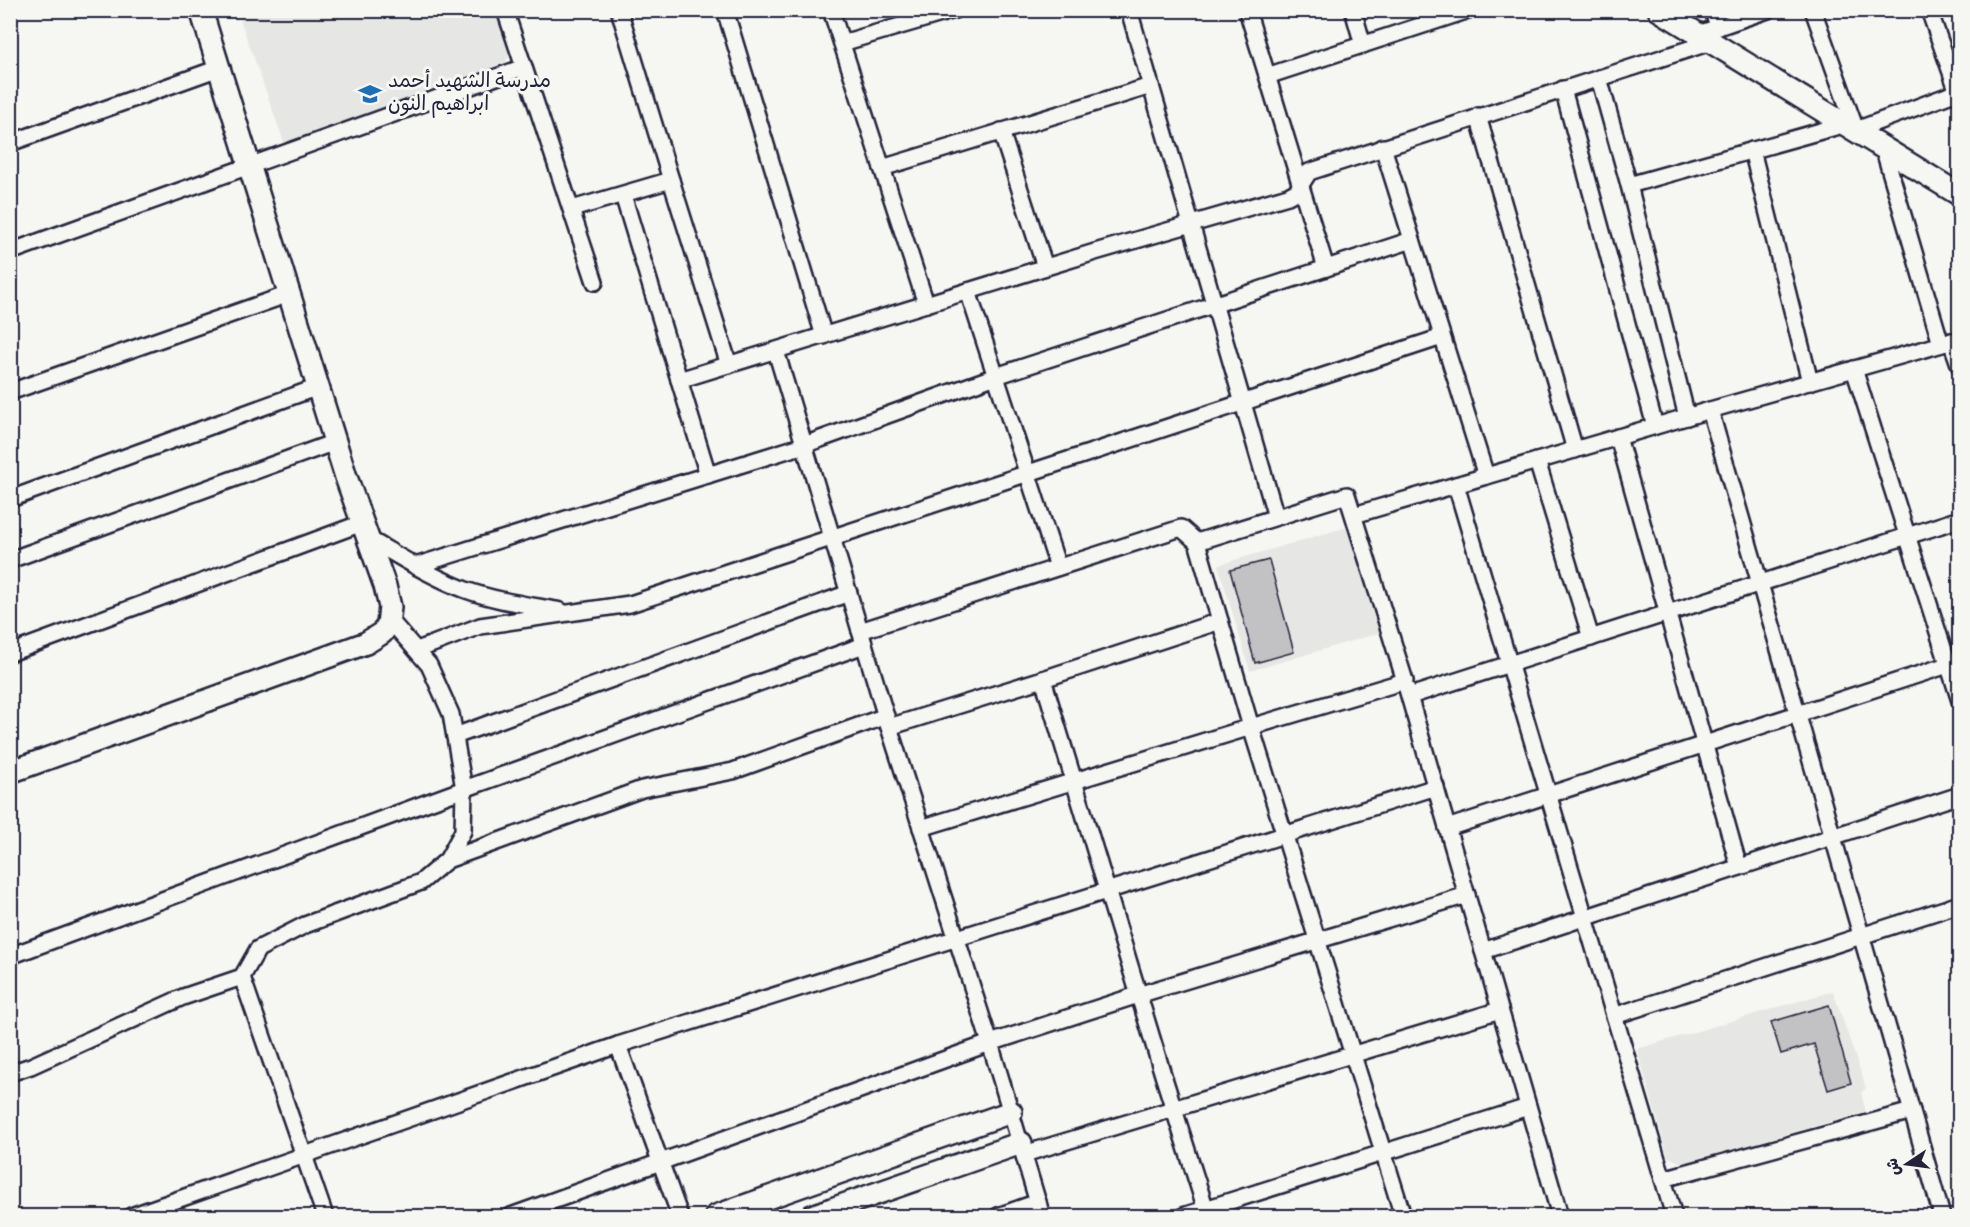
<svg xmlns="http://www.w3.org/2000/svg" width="1970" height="1227" font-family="'Indie Flower','Playpen Sans Arabic',sans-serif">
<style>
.built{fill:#e6e6e4}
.building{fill:#c2c2c4;stroke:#22223b;stroke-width:1.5}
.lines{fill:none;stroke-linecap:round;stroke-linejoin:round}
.street-casing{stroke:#22223b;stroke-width:20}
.secondary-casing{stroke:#22223b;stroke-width:26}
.street{stroke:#f6f6f2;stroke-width:15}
.secondary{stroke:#f6f6f2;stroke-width:21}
.labels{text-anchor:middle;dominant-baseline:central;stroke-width:6;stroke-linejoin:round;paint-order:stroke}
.poi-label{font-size:20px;fill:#22223b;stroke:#f6f6f2;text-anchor:start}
</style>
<rect width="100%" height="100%" fill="#f6f6f2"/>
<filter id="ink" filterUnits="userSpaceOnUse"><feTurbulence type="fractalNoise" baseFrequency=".0167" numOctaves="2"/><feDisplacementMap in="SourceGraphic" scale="12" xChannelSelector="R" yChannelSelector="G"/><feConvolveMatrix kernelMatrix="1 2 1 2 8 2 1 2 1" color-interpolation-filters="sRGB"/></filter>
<g filter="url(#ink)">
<!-- built -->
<g class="built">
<path d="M237,11h263l13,38 -7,13 -213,81 -9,-1z"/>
<path d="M1347,527l32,106 -129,38 -32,-106z"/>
<path d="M1833,991l33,97 -5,5 5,19 -184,51 -14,-6 -31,-108z"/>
</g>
<!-- building -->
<g class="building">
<path d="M1269,560l25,92 -39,11 -25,-93z"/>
<path d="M1829,1005l22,78 -23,7 -14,-46 -33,10 -10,-32z"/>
</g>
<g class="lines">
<!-- street casing -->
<g class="street-casing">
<g id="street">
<path d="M505,10l90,272"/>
<path d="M619,10l52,170"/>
<path d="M725,10l99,326"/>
<path d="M831,10l95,294"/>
<path d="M1129,10l147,507"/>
<path d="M1247,10l79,258"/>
<path d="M1353,10l10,35"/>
<path d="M1712,10l7,17"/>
<path d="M1813,10l43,120 104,-39"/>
<path d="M1929,10l31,88"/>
<path d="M1698,34l70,-24"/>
<path d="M842,43l113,-33"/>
<path d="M1267,76l202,-66"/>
<path d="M1599,78l30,107 58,232"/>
<path d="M1563,89l92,337"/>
<path d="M1478,116l97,334"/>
<path d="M1001,131l44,136"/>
<path d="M10,143l209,-75"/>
<path d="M1383,147l103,329"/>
<path d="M1883,147l58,197"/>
<path d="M1752,150l58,232"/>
<path d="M882,168l269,-82"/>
<path d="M1629,185l217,-61"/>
<path d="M623,195l85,280"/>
<path d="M572,209l99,-29 58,185"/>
<path d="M10,252l514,-185"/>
<path d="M968,291l90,276"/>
<path d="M1951,341l9,26"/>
<path d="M776,351l113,376 101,316 52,173"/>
<path d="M1854,369l106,332"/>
<path d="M679,380l416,-128 193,-56 9,-5 12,-19 402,-130"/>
<path d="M10,392l279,-98"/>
<path d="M1710,410l232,806"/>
<path d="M1618,437l121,430"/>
<path d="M1537,461l54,177"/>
<path d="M1456,485l218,731"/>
<path d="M1347,495l58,186 -154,46 -54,-185z"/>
<path d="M10,499l308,-112"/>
<path d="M1354,515l356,-105 250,-71"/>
<path d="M367,538c32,18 64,39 99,52 30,11 63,15 95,21"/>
<path d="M10,560l325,-118"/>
<path d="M415,566l389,-121 192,-69 416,-136"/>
<path d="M860,631l321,-103 16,14"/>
<path d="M417,650l63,-24 150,-22 812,-267"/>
<path d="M10,653l352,-130"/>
<path d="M1043,679l121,399 44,138"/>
<path d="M1407,689l153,527"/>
<path d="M1410,696l550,-177"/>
<path d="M889,727l154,-48 177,-58"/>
<path d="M455,736l394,-143"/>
<path d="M921,828l330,-101 152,489"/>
<path d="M1447,828l513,-167"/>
<path d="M447,860l195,-71 91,-18 153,-55"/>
<path d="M1483,951l477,-156"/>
<path d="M10,956l454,-167 400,-144"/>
<path d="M242,977l83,239"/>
<path d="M1614,1016l346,-112"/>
<path d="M618,1045l62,171"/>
<path d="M10,1073l21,-7 152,-69 59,-20 16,-28 47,-24 116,-43 26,-22 16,-29 1,-42 -13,-75 -22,-49 -40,-46"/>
<path d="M1024,1154l476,-144"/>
<path d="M1663,1179l249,-68"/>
<path d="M131,1216l487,-171 818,-258"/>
<path d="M511,1216l479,-173 148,-48 329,-100"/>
<path d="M998,1216l40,-14"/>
<path d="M1183,1216l345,-109"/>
</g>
</g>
<!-- secondary casing -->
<g class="secondary-casing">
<g id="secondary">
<path d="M1659,10l301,185"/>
<path d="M10,772l356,-129 16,-10 6,-8 2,-18 -5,-21 -39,-109 -145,-467"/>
<path d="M716,1216l295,-104"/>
<path d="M812,1216l209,-73"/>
</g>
</g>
<!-- street -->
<use href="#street" class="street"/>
<!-- secondary -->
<use href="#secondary" class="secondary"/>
</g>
</g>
<!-- icons -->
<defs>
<g id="school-bare" transform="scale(1.8)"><path d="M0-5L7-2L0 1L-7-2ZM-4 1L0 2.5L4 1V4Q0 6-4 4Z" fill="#1f6fb2" stroke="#f6f6f2" stroke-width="2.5" paint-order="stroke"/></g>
</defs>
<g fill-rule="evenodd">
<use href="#school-bare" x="370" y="94"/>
</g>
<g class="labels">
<!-- poi labels -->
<g class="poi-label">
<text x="388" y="82">مدرسة الشهيد أحمد<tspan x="388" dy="23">ابراهيم النون</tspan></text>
</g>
</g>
<!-- margin -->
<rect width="1970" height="1227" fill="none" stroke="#f6f6f2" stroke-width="36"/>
<rect x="18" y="18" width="1934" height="1191" fill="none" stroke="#22223b" stroke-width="2" filter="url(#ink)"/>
<!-- north arrow -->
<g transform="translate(1907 1164) rotate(257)" stroke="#f6f6f2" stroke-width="4.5" paint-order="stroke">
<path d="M0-4.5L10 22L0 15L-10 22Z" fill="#22223b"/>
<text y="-9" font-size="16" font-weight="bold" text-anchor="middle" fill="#22223b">ش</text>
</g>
</svg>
